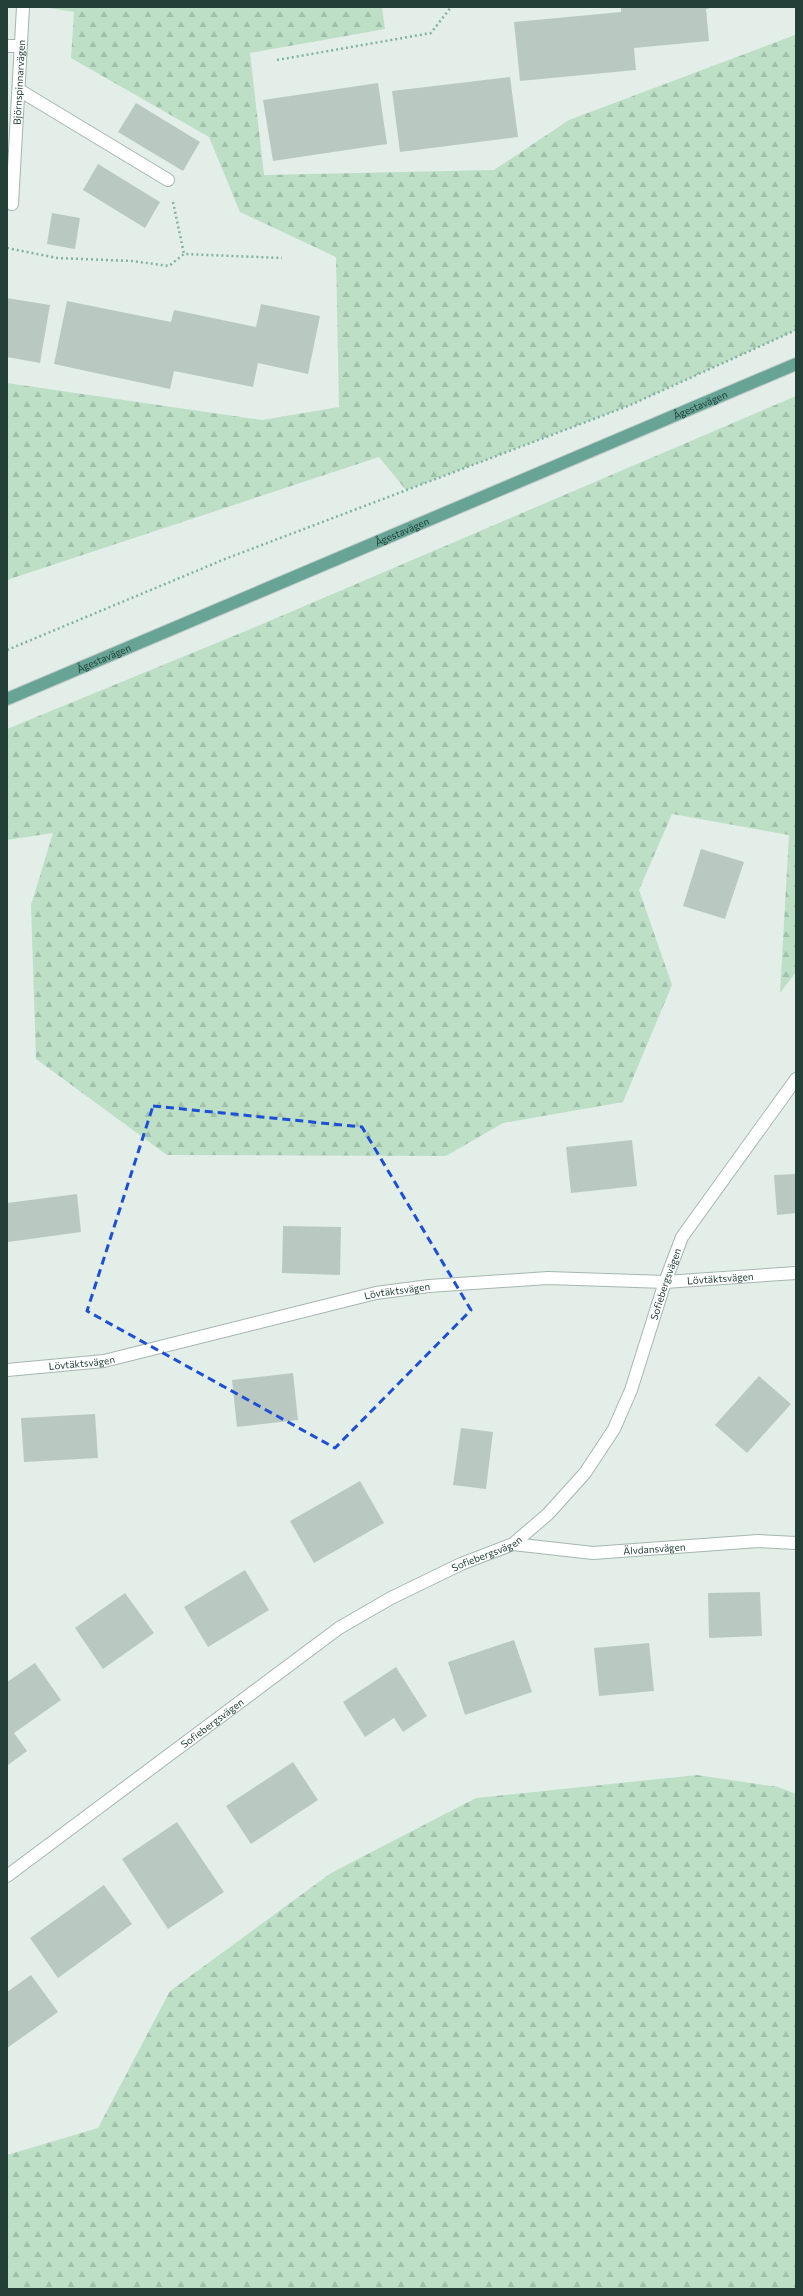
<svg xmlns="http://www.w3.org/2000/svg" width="803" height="2296" font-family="Commissioner,sans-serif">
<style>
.forest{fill:url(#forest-firs)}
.building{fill:#b9c9c2}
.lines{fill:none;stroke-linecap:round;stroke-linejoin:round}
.minor-casing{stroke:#a5b6b0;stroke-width:14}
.major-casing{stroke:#c1cac7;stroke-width:14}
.path{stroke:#83b2a4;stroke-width:2.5;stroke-dasharray:2 3;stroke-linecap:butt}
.minor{stroke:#fff;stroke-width:12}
.major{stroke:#67a496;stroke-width:12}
.marked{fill:none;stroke:#1d4ed8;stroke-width:3;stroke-dasharray:8 5;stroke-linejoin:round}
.labels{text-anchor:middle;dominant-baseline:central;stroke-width:4;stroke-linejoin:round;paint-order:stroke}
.street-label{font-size:10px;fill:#224038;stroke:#f4faf7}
</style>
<defs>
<pattern id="forest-firs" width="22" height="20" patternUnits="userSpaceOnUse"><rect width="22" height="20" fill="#bcdfc6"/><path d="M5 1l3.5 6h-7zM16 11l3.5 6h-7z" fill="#a1c0ab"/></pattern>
</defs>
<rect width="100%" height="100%" fill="#e3eee9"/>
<!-- forest -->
<g class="forest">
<path d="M43,7h339l3,22 -135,24 14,122 230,-5 75,-50 226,-85 1,-3v298l-168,76 -222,84 -27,-33 -372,123v-197l255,37 77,-13 -3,-150 -96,-45 -31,-75 -138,-79 3,-46z"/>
<path d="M796,396v576l-16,21 9,-158 -117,-21 -33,76 33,95 -49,117 -120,21 -57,33 -279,-1 -131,-96 -5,-154 22,-72 -46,7v-111l253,-104z"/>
<path d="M697,1775l81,12 18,7v495h-789v-134l91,-27 72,-137 161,-118 145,-75z"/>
</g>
<!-- building -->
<g class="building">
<path d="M621,7h94l-9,2 3,32 -75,7 2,22 -116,11 -6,-59 107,-10z"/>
<path d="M510,77l8,60 -118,15 -8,-61z"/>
<path d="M378,83l9,61 -114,17 -10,-61z"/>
<path d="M136,103l64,39 -17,29 -65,-39z"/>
<path d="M98,164l62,38 -15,26 -62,-38z"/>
<path d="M52,213l28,5 -5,31 -28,-5z"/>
<path d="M7,298l43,7 -10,58 -33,-6z"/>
<path d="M67,301l104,21 3,-12 82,17 5,-23 59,12 -12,58 -50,-11 -5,24 -79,-16 -4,18 -116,-25z"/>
<path d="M701,849l43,13 -19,57 -42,-13z"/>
<path d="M632,1140l5,46 -66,7 -5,-46z"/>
<path d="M796,1174v39l-19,2 -3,-40z"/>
<path d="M77,1194l4,38 -73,10 -1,-39z"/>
<path d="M283,1226l58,1 -1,48 -58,-2z"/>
<path d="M293,1373l5,47 -61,7 -5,-47z"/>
<path d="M759,1376l32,28 -44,49 -32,-28z"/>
<path d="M95,1414l3,44 -74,4 -3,-44z"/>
<path d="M461,1428l32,4 -7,57 -33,-4z"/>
<path d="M360,1481l24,42 -70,40 -24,-42z"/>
<path d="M245,1570l24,40 -61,37 -24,-40z"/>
<path d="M760,1592l2,44 -53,2 -1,-45z"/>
<path d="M125,1593l29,40 -51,36 -28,-41z"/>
<path d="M514,1640l18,52 -67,23 -17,-53z"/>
<path d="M649,1643l5,48 -55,5 -5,-48z"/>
<path d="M35,1663l26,37 -47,33 13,18 -19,14 -1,-83z"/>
<path d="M396,1667l31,49 -24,16 -9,-14 -29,19 -22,-35z"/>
<path d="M293,1762l25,38 -67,44 -25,-38z"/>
<path d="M177,1822l47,70 -56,37 -46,-70z"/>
<path d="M104,1885l28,39 -74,54 -28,-40z"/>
<path d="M31,1975l27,37 -51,36v-56z"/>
</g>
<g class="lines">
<!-- minor casing -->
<g class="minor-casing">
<g id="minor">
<path d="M7,46h14"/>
<path d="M19,90l149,90"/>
<path id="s1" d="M12,204l11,-197"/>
<path id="s2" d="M7,1370l97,-9 272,-68 53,-7 119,-8 117,4 131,-9"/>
<path id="s3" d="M513,1544l80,9 165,-12 38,2"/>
<path id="s4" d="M7,1876l332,-248 52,-30 70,-34 52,-20 35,-30 37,-41 29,-44 17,-39 34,-108 17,-45 114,-158"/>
</g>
</g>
<!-- major casing -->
<g class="major-casing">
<g id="major">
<path id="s5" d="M7,699l789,-335"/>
</g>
</g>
<!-- path -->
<g class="path">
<path d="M277,60l154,-27 20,-26"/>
<path d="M173,202l11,52"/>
<path d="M7,248l50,10 75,3 37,5 15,-12 98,4"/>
<path d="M7,650l218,-91 403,-153 168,-76"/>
</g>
<!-- minor -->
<use href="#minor" class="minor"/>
<!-- major -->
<use href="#major" class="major"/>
</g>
<!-- marked area -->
<path class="marked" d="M153,1106l209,21 109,183 -136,138 -248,-137z"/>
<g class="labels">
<!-- street labels -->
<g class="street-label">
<text stroke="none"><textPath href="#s1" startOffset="122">Björnspinnarvägen</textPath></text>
<text stroke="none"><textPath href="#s5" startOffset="753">Ågestavägen</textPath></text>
<text stroke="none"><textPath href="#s5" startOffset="429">Ågestavägen</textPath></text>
<text stroke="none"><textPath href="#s5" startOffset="105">Ågestavägen</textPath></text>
<text stroke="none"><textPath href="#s2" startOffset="723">Lövtäktsvägen</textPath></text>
<text stroke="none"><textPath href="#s4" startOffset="916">Sofiebergsvägen</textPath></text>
<text stroke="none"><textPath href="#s2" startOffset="399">Lövtäktsvägen</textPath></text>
<text stroke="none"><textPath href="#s2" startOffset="75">Lövtäktsvägen</textPath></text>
<text stroke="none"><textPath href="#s3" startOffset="142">Älvdansvägen</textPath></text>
<text stroke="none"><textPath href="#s4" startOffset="580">Sofiebergsvägen</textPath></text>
<text stroke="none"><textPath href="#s4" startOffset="256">Sofiebergsvägen</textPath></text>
</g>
</g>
<!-- border -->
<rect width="803" height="2296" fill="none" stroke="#224038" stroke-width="16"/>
</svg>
